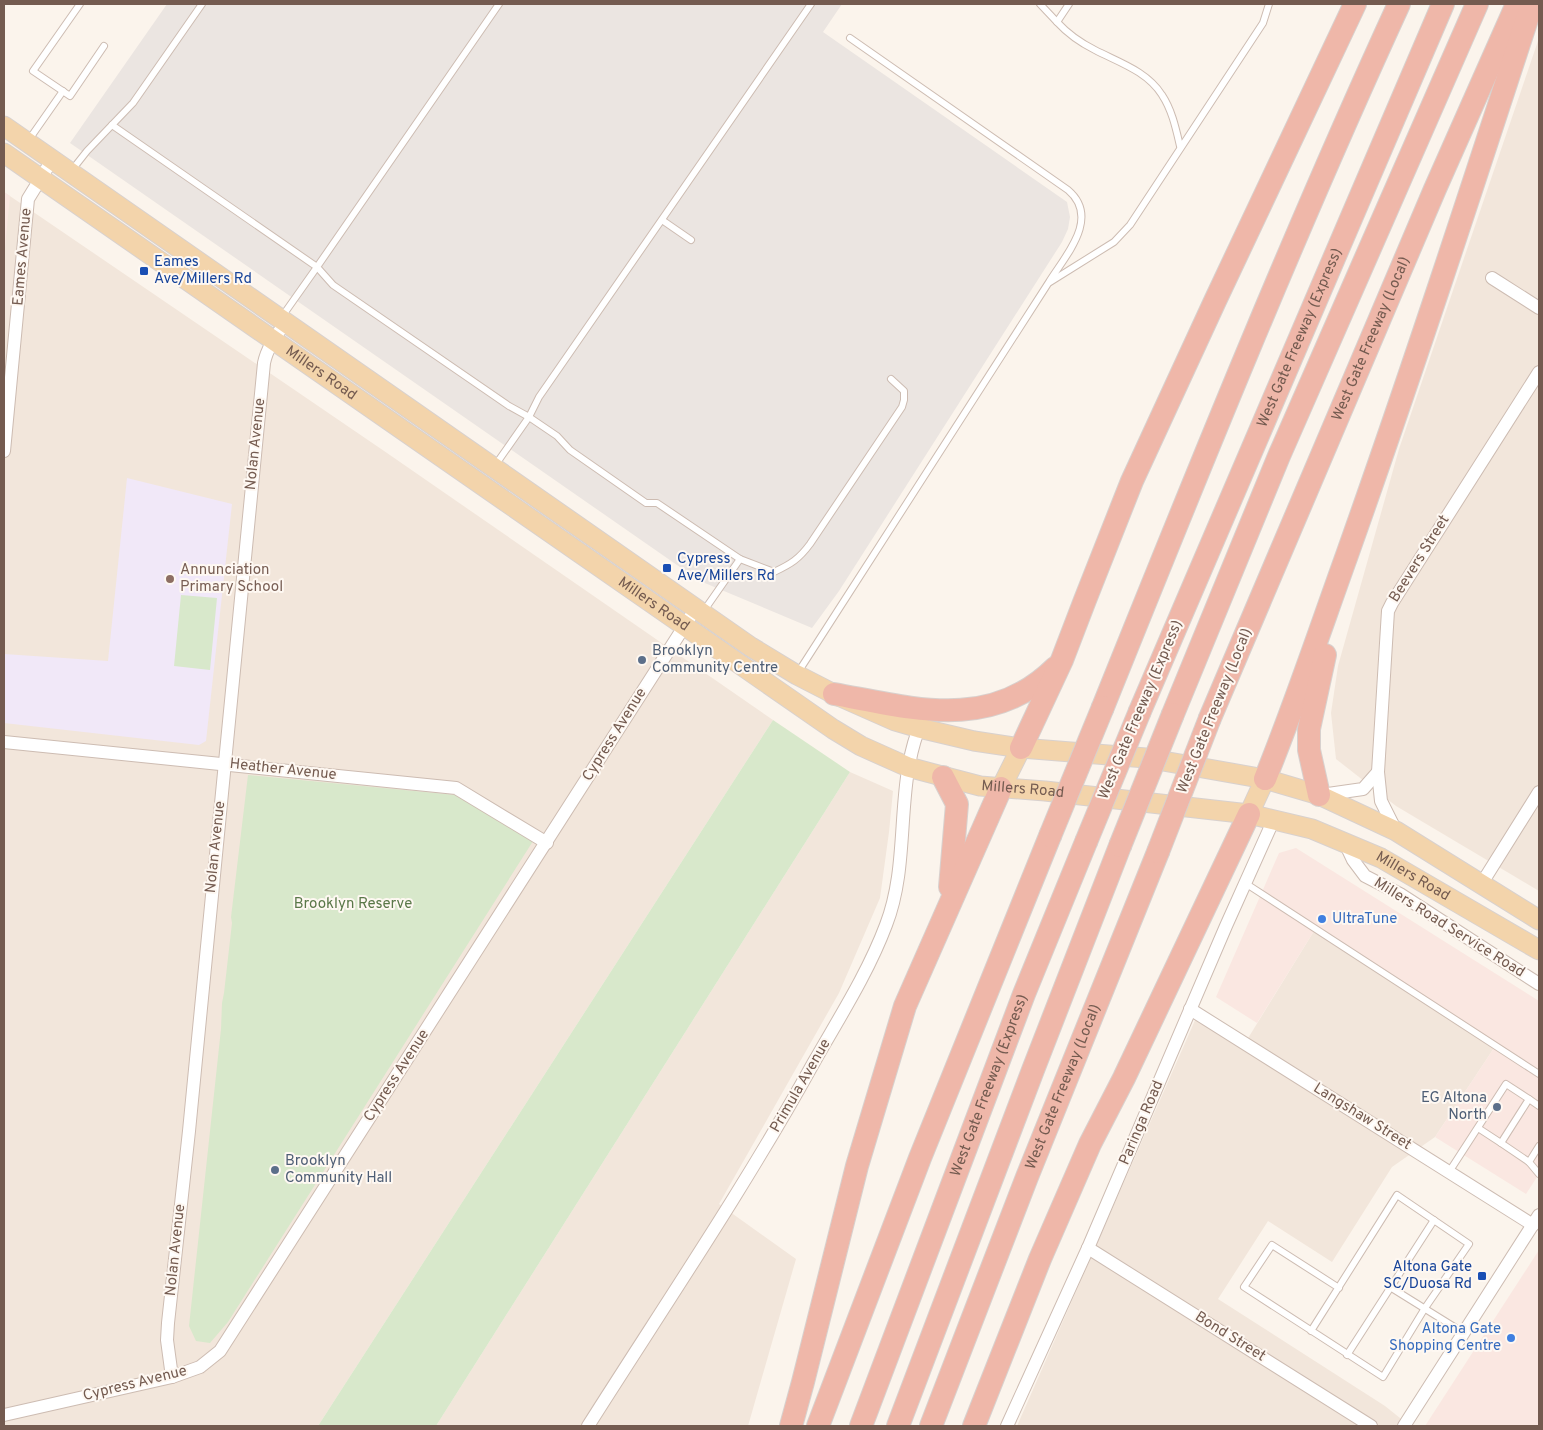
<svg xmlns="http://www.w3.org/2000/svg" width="1543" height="1430" font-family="Overpass,sans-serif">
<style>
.residential{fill:#f2e6db}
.commercial{fill:#fae7e1}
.industrial{fill:#ebe5e1}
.education{fill:#f1e8f8}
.green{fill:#d8e8cb}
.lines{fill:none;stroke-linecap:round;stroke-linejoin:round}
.lane-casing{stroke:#cdbcb2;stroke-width:8}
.street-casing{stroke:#cdbcb2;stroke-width:14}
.primary-casing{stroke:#d8d1ce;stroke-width:21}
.highway-casing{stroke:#d8d1ce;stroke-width:24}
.lane{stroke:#fff;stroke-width:6}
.street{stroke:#fff;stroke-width:12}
.primary{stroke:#f3d4ab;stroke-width:19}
.highway{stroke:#efb7a9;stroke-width:22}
.highway-bridge-casing{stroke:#d8d1ce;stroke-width:24;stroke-linecap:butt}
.highway-bridge{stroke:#efb7a9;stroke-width:22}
.transit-dot{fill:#1a4fb4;stroke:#fef8f2;stroke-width:2}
.education-dot{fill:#8d6e63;stroke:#fef8f2;stroke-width:2}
.service-dot{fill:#5c6f8a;stroke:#fef8f2;stroke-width:2}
.shop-dot{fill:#3f7fe0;stroke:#fef8f2;stroke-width:2}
.labels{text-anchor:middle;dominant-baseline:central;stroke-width:4;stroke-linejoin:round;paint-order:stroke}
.street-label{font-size:15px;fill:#745b50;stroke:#fef8f2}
.transit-label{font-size:15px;fill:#164399;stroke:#fef8f2;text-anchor:start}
.education-label{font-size:15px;fill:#785e54;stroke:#fef8f2;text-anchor:start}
.service-label{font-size:15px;fill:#4e5e75;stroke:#fef8f2;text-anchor:start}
.park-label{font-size:15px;fill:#5a7849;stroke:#fef8f2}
.shop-label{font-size:15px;fill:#366cbe;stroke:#fef8f2;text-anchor:start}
</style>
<rect width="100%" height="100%" fill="#fbf4ec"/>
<!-- residential -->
<g class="residential">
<path d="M1539,38v853l-143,-85 -60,-47 -5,-46 7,-47 61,-217z"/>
<path d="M4,192l383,261 386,267 -455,706h-314z"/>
<path d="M850,772l43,19 -4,41 -9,66 -41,95 -120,211 77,55 -48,167h-312z"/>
<path d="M1314,931l180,117 -59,89 -43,30 -60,95 -64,-41 -50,78 167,107 25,20h-393l179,-408 46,30z"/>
</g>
<!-- commercial -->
<g class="commercial">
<path d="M4,192l6,4 -6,62z"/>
<path d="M1296,848l243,153v173l-13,20 -91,-57 59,-89 -180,-117 -57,92 -41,-26 63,-144z"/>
<path d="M1539,1250v176h-114z"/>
</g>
<!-- industrial -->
<path class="industrial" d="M167,4h675l-19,28 244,170 3,15 -2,12 -6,13 -223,349 -27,37 -112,-47 -630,-438z"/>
<!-- education -->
<path class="education" d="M127,478l105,26 -26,237 -7,4 -195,-22v-69l104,7z"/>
<!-- green -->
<g class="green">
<path d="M181,595l36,3 -7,72 -36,-4z"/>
<path d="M773,720l77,52 -414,654h-118z"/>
<path d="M248,775l208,20 21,10 58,33 -307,484 -18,21 -14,-2 -7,-15 32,-297 1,-26 2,-10 8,-70 -1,-6z"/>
</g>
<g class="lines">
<!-- lane casing -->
<g class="lane-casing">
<g id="lane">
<path d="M80,4l-47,67 37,25 34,-50"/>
<path d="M499,4l-182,263 16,18 176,121 20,11 28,19 13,14 76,53h11l83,56 34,13c17,-8 25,-13 36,-28l92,-137 2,-7v-9l-13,-12"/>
<path d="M1040,4l17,18"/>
<path d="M1069,4l-12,18c11,12 24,21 38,28 23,12 52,21 67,45 10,15 14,34 18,51"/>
<path d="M112,125l205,142 -36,51"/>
<path d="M28,141l35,-50"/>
<path d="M72,170l15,-19 46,-48 69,-99"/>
<path d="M662,220l29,20"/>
<path d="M1050,282l64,-40 16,-17 133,-202 6,-19"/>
<path d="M494,467l35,-50 10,-20 272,-393"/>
<path d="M703,612l37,-53"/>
<path d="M797,674l252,-392c16,-26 52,-64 19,-92l-218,-152"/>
<path d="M1245,883l294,191"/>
<path d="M1529,1099l10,7"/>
<path d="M1501,1143l28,19"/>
<path d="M1539,1146l-10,16 10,12"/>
<path d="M1449,1172l57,-88 23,15 -28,44 -23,-15"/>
<path d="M1390,1287l74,46"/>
<path d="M1311,1331l86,-136 72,49 -44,64 -42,69 -139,-90 28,-42 67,43"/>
<path d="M1347,1355l87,-135"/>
</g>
</g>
<!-- street casing -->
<g class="street-casing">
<g id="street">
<path d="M1492,278l47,30"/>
<path d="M4,451l24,-252 24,-39"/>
<path d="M4,742l452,46 91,55"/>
<path d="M1321,795l42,-6 15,-17"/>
<path d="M1396,831l-15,-30 -3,-29 10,-161 4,-8 147,-231"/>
<path d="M1345,843l8,17 12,16 35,18 139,90"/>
<path d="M1482,883l57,-91"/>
<path d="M1190,1009l343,216"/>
<path d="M1088,1248l283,178"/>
<path d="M172,1377l-5,-37 1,-17 21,-192 75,-768c3,-15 12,-27 21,-40"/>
<path d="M4,1415l168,-38 28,-10 20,-16 476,-743"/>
<path d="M588,1426c76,-120 157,-239 226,-364 25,-44 54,-89 72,-137 25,-64 8,-138 35,-202"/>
<path d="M1007,1426l81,-178 138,-322 48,-107"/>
<path d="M1404,1426l135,-211"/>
</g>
</g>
<!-- primary casing -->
<g class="primary-casing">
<g id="primary">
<path d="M4,126l747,521 46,28 37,19 61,27 24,7 55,13 47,7 125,10 119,21 54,16 77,36 143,89"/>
<path id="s1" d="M4,153l829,576 28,17 47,21 72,19 65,5 204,23 63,15 69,29 158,92"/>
<path d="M1001,788l20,-40"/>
<path d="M1249,814l16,-35"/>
</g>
</g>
<!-- highway casing -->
<g class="highway-casing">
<g id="highway">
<path d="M834,694c78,14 156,38 221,-26"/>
<path d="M1103,707c95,-236 190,-472 296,-703"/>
<path id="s2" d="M1140,711l303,-707"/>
<path d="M1173,714l106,-258 198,-452"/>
<path id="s3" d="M1210,718l225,-529 82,-185"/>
<path d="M1021,748l41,-88 23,-60 47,-119 83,-180 140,-297"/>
<path d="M943,777l14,27 -7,83"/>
<path d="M1265,779c30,-74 55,-149 82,-224 65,-183 125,-367 185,-551"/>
<path d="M1319,795l-10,-45v-21l16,-74"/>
<path d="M791,1426l12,-44 54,-216 48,-160 96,-218"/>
<path d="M818,1426l102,-268 130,-322"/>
<path id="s4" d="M861,1426l163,-432 62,-152"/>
<path d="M898,1426l135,-356 87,-224"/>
<path id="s5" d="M931,1426l96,-249 131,-325"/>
<path d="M974,1426l66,-167 50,-115 34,-66 125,-264"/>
</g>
</g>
<!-- lane -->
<use href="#lane" class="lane"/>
<!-- street -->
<use href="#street" class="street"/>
<!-- primary -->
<use href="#primary" class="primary"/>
<!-- highway -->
<use href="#highway" class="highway"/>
<!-- highway-bridge casing -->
<g class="highway-bridge-casing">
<g id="highway-bridge">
<path d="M1050,836l53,-129"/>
<path d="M1086,842l54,-131"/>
<path d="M1120,846l53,-132"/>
<path d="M1158,852l52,-134"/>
</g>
</g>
<!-- highway-bridge -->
<use href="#highway-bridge" class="highway-bridge"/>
</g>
<!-- markers -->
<g class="transit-dot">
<rect x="139" y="266" width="10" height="10" rx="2.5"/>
<rect x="662" y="563" width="10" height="10" rx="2.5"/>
<rect x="1477" y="1271" width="10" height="10" rx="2.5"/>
</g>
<circle class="education-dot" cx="170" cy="579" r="5"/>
<g class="service-dot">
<circle cx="642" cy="660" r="5"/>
<circle cx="1497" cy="1107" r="5"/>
<circle cx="275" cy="1170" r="5"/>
</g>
<g class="shop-dot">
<circle cx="1322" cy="919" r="5"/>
<circle cx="1511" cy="1338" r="5"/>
</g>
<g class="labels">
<!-- street labels -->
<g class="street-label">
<text transform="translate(23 257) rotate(-85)">Eames Avenue</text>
<text stroke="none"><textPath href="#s2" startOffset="406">West Gate Freeway (Express)</textPath></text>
<text stroke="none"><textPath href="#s3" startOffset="412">West Gate Freeway (Local)</textPath></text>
<text stroke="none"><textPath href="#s1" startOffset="386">Millers Road</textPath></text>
<text transform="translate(256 444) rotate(-84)">Nolan Avenue</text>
<text transform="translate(1420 559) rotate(-58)">Beevers Street</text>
<text stroke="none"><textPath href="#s1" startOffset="791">Millers Road</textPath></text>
<text transform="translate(1141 710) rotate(-67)">West Gate Freeway (Express)</text>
<text transform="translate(1215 711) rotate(-68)">West Gate Freeway (Local)</text>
<text transform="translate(615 735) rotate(-58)">Cypress Avenue</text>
<text transform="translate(283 770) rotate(6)">Heather Avenue</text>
<text stroke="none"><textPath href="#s1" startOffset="1211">Millers Road</textPath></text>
<text transform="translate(216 847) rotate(-84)">Nolan Avenue</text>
<text stroke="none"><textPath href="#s1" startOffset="1615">Millers Road</textPath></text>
<text transform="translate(1449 928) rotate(32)">Millers Road Service Road</text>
<text transform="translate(397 1076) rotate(-57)">Cypress Avenue</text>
<text transform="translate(801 1086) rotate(-60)">Primula Avenue</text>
<text stroke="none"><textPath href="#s4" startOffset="364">West Gate Freeway (Express)</textPath></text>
<text stroke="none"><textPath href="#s5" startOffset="364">West Gate Freeway (Local)</textPath></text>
<text transform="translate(1362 1117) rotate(32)">Langshaw Street</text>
<text transform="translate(1142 1123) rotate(-67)">Paringa Road</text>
<text transform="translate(176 1250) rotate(-84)">Nolan Avenue</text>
<text transform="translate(1230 1337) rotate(32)">Bond Street</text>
<text transform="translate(135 1384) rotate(-14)">Cypress Avenue</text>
</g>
<!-- transit labels -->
<g class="transit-label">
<text x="154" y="262">Eames<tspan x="154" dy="17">Ave/Millers Rd</tspan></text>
<text x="677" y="559">Cypress<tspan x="677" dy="17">Ave/Millers Rd</tspan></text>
<text x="1472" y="1267" text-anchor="end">Altona Gate<tspan x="1472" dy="17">SC/Duosa Rd</tspan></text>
</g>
<!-- education labels -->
<g class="education-label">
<text x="180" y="570">Annunciation<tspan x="180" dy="17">Primary School</tspan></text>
</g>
<!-- service labels -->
<g class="service-label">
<text x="652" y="651">Brooklyn<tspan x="652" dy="17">Community Centre</tspan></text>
<text x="1487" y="1098" text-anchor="end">EG Altona<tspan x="1487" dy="17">North</tspan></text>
<text x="285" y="1161">Brooklyn<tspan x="285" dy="17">Community Hall</tspan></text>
</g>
<!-- park labels -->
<g class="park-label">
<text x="353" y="904">Brooklyn Reserve</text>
</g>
<!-- shop labels -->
<g class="shop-label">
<text x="1332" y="919">UltraTune</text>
<text x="1501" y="1329" text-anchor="end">Altona Gate<tspan x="1501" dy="17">Shopping Centre</tspan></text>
</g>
</g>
<!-- border -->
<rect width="1543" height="1430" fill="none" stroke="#745b50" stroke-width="10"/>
</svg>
